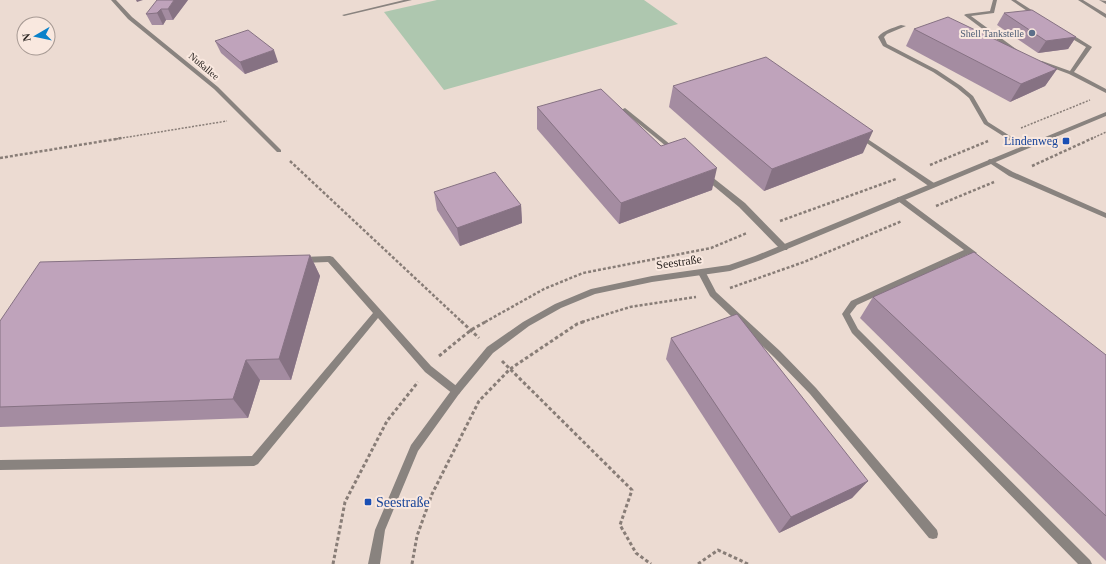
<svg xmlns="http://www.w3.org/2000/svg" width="1106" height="564" font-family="Georgia,serif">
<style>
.green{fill:#aec7af}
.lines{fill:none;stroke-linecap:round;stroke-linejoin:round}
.path-far2{stroke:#887d77;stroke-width:1.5;stroke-dasharray:2 1.5;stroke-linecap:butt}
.path-far1{stroke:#887d77;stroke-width:2.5;stroke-dasharray:3 2;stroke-linecap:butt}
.path{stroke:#887d77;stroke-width:3;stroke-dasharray:3.5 2.5;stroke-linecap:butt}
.lane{fill:#89837f;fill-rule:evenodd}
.street{fill:#89837f;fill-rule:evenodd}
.wall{fill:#a48ca1}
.shaded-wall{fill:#867283}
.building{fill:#bfa3bb;stroke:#867283}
.service-dot{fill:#5c6f8a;stroke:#f9e8df;stroke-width:1.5}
.transit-dot{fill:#1a4fb4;stroke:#f9e8df;stroke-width:1.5}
.labels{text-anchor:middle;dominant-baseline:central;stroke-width:4;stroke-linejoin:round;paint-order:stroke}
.far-service-label{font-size:10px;fill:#4e5e75;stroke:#f9e8df;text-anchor:end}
.far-street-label{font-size:10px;fill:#2c2623;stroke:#f9e8df}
.transit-label{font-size:12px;fill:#164399;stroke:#f9e8df;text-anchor:end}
.street-label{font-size:12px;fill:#2c2623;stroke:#f9e8df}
.near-transit-label{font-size:14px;fill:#164399;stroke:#f9e8df;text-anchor:start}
</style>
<rect width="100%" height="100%" fill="#ecdbd2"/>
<!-- green -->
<path class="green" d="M437,0h207l34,24 -234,66 -60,-78z"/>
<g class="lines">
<!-- path-far2 -->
<g class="path-far2">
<path d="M1021,128l69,-28"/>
<path d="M116,139l111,-18"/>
<path d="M1091,139l15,-7"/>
</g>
<!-- path-far1 -->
<g class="path-far1">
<path d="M0,158l122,-20"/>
<path d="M290,161l172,161"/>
<path d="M930,165l58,-24"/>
<path d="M1032,166l61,-28"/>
<path d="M936,206l58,-24"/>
<path d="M780,221l116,-42"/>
<path d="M730,288l74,-26 98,-41"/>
<path d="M485,322l59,-33 39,-16 128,-25 36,-15"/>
<path d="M582,322l48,-15 66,-10"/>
</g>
<!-- path -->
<g class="path">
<path d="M461,321l18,17"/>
<path d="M439,356l32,-26 16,-9"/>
<path d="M502,361l130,129 -12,35 16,28 15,11"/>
<path d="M333,564l12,-62 42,-81 31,-39"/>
<path d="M412,564l5,-28 15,-42 47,-93 31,-32 67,-45 9,-3"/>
<path d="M698,564l20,-14 30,14"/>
</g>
<!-- lane -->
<g class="lane">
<path d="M404,0h8l-68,16 -2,-1z"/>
<path d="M993,0h4l-3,13 -23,3 49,36v2h-4l-52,-39 2,-1 24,-3z"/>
<path d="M1011,0h5l25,16 -5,1z"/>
<path d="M901,25l5,1 -19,8 -3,3 3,7 50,26 24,16 12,10 15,26 38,24v2h-4l-38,-24 -15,-26 -12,-10 -24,-16 -50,-26 -5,-9c6,-7 15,-9 23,-12z"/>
<path d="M1064,32h4l24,15 -18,25 32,17v4l-37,-19 -32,-12 5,-1 28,10 16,-24 -22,-13z"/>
<path d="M625,108l51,41v2h-4l-49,-40v-2z"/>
<path d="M860,134l74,49 1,2 -1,2h-4l-72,-50 -1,-1z"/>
<path d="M990,159l23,13 93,41v5l-97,-42 -21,-14v-2z"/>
<path d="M703,173h4l38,30 42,43 1,2 -1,2h-6l-42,-43 -36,-30z"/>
<path d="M898,197h4l75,56 -4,3 -4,-2 -112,51 -7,9 8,15 232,231 2,4h-14l-226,-231 -10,-19 9,-13 113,-51 -66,-49 -2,-2z"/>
<path d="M330,256l3,1 98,109 28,22 2,3 -2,3 -3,1 -3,-1 -28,-22 -47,-54 -120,146 -4,2 -254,4v-10l252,-4 121,-143 -45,-51 -26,1 -4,-3 4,-3z"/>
<path d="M702,270l3,1 11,21 64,59 36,37 121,142 1,4 -1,4 -4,1 -4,-1 -119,-144 -36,-37 -64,-61 -12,-23z"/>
</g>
<!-- street -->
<g class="street">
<path d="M111,0h5l16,17 86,70 63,63v2h-4l-63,-63 -86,-70z"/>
<path d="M1078,0h5l23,14v4z"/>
<path d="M1099,0l7,1v3z"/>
<path d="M1106,112v4l-345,144 -31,11 -78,11 -57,12 -34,14 -32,18 -36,27 -34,41 -41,57 -33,79 -5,34h-12l7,-34 36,-85 42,-57 34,-41 36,-25 32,-18 36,-15 61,-13 77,-11 26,-9z"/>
</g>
</g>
<!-- wall -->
<g class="wall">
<path d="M188,0l-15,20h-7l-3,5h-11l-6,-11z"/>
<path d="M1004,13l72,24 -8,12 -30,4 -41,-28z"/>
<path d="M914,29l143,40 -12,17 -35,16 -104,-56z"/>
<path d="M215,41l63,21 -33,12 -24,-21z"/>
<path d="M673,86l190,67 -99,38 -95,-84z"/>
<path d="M537,107l124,39 51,44 -93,34 -82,-95z"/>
<path d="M434,192l87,13 1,18 -62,23 -23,-36z"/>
<path d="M310,255l10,21 -29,104h-31l-12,38 -248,9v-106z"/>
<path d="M873,297l233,58v206l-246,-243z"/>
<path d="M671,338l197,143 -16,17 -73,35 -113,-174z"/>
</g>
<!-- shaded-wall -->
<g class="shaded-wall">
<path d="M136,0h7l-6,2z"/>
<path d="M174,0h14l-15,20 -5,-11z"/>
<path d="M161,9l5,11 -3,5 -6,-12z"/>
<path d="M1076,37l-8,12 -30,4 8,-12z"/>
<path d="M274,50l4,12 -33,12 -5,-12z"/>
<path d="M1057,69l-12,17 -35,16 11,-18z"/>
<path d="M873,131l-10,22 -99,38 8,-22z"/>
<path d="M717,168l-5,22 -93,34 2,-21z"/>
<path d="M521,205l1,18 -62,23 -3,-18z"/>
<path d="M310,255l10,21 -29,104 -12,-21z"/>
<path d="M246,360l14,20 -12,38 -15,-19z"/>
<path d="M868,481l-16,17 -73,35 12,-16z"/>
</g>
<!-- building -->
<g class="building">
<path d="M157,0h17l-6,9h-7l-4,4 -11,1z"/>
<path d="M1032,10l44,27 -30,4 -42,-28z"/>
<path d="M948,17l109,52 -36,15 -107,-55z"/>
<path d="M248,30l26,20 -34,12 -25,-21z"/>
<path d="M766,57l107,74 -101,38 -99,-83z"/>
<path d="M601,89l60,57 24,-8 32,30 -96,35 -84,-96z"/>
<path d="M495,172l26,33 -64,23 -23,-36z"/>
<path d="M974,252l132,103v161l-233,-219z"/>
<path d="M310,255l-31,104 -33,1 -13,39 -233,8v-86l40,-59z"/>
<path d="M737,314l131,167 -77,36 -120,-179z"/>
</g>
<!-- markers -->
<circle class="service-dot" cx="1032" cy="33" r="4"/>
<g class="transit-dot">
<rect x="1062" y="137" width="8" height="8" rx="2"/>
<rect x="364" y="498" width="8" height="8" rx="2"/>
</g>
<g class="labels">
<!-- far-service labels -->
<g class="far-service-label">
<text x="1024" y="33">Shell Tankstelle</text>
</g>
<!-- far-street labels -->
<g class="far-street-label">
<text transform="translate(204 66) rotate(40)">Nußallee</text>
</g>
<!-- transit labels -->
<g class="transit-label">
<text x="1058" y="141">Lindenweg</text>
</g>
<!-- street labels -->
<g class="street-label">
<text transform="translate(679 262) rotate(-8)">Seestraße</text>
</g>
<!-- near-transit labels -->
<g class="near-transit-label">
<text x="376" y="502">Seestraße</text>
</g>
</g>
<!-- north arrow -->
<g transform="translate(36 36) rotate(261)"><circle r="19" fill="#f9e8df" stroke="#a79a94"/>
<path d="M0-3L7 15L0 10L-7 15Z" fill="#0981ca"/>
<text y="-6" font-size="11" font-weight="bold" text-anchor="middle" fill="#2c2623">N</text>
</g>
</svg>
